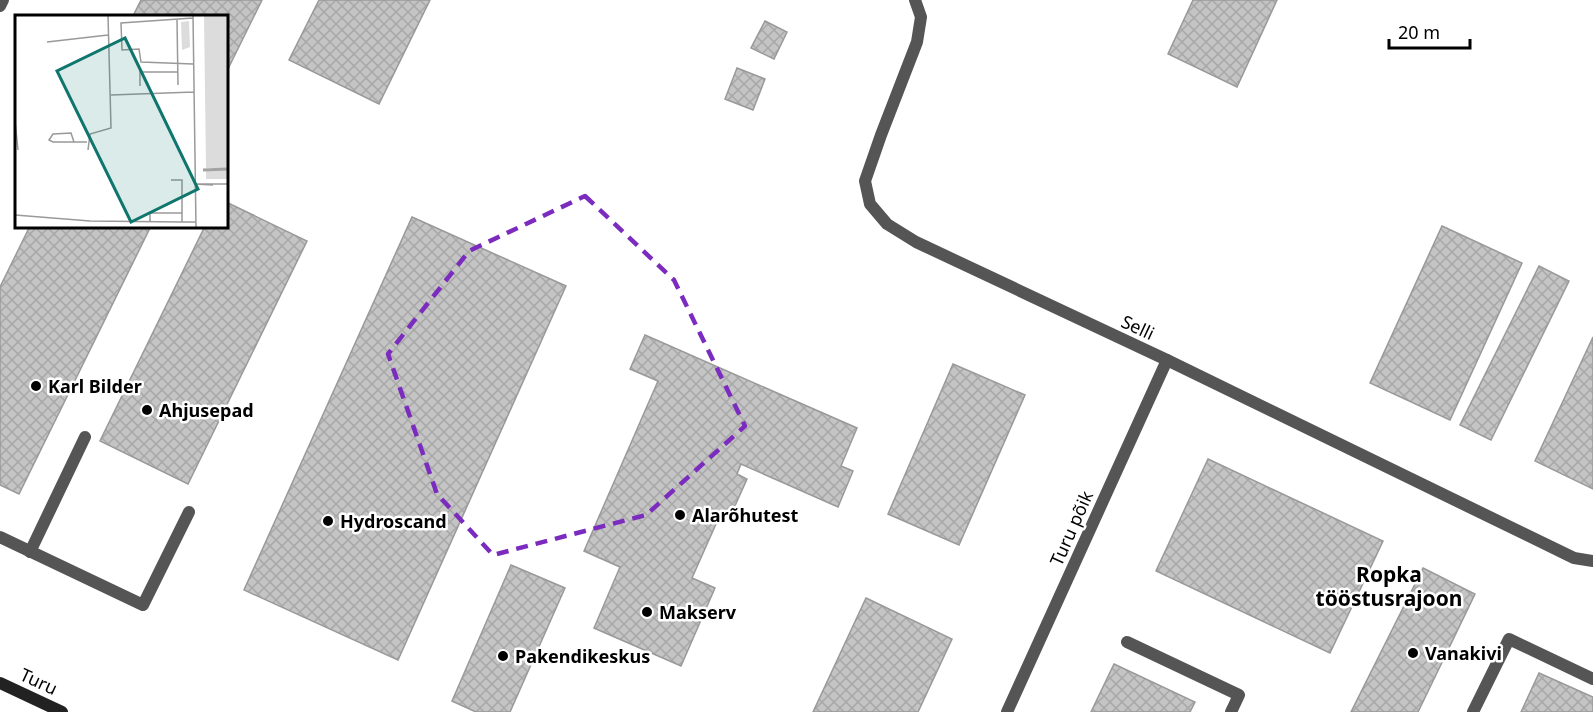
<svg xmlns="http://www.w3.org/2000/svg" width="1593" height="712" font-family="'Noto Sans',sans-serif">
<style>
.building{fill:url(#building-cross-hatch);stroke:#999;stroke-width:1.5}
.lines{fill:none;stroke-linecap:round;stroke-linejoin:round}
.lane{stroke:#555;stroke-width:12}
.secondary{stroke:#222;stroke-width:12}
.marked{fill:none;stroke:#7b2cbf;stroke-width:4.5;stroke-dasharray:12 8;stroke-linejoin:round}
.poi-dot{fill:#000;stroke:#fff;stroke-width:2}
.labels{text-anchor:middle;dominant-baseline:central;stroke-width:5;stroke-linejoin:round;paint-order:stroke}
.street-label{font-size:18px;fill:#000;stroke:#fff}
.poi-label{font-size:18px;font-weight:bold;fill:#000;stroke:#fff;text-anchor:start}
.quarter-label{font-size:21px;font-weight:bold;fill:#000;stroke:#fff}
.inset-river{fill:none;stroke:#a3a3a3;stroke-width:3}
.inset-road{fill:none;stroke:#999;stroke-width:1.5}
.view{fill:#0f766e;fill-opacity:0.15;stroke:#0f766e;stroke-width:3}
.inset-edge{fill:none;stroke:#000;stroke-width:3}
</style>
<defs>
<pattern id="building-cross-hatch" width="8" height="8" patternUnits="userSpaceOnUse" patternTransform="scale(1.5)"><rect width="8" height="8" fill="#c4c4c4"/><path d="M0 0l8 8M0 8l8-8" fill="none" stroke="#a7a7a7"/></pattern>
</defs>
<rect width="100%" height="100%" fill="#fff"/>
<!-- building -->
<g class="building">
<path d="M141,0h121l-36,73v-57h-93z"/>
<path d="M319,0h111l-51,104 -90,-44z"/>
<path d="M1193,0h84l-40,87 -69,-33z"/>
<path d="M765,21l22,11 -13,27 -23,-11z"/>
<path d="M737,68l28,11 -12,31 -28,-11z"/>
<path d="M226,202l81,39 -119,243 -88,-43 105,-215h21z"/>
<path d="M412,217l154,69 -168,374 -154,-70z"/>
<path d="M30,226h121l-132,268 -19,-9v-198z"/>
<path d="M1442,226l80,37 -72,157 -80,-37z"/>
<path d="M1539,266l30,15 -78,159 -31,-15z"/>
<path d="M645,335l212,93 -16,38 12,5 -15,36 -97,-43 -4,10 10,5 -18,40 -9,-4 -28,63 23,10 -34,78 -87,-38 26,-61 -36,-16 74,-170 -28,-12z"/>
<path d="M1593,337v152l-58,-28z"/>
<path d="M953,364l72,31 -66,150 -71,-31z"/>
<path d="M1208,459l175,82 -53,112 -174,-82z"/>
<path d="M511,565l54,23 -55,124h-34l-24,-11z"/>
<path d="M1423,568l52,26 -57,118h-67z"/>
<path d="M866,598l86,41 -34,73h-105z"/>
<path d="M1114,664l81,38 -5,10h-99z"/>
<path d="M1539,673l54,24v15h-72z"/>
</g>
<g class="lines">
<!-- lane -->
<g class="lane">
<path d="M915,0l6,17 -4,25 -36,93 -16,46 5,23 17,20 29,18 251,118 407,198 19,3"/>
<path d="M0,6l3,-6"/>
<path d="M0,537l143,68 46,-93"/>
<path d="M30,552l55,-115"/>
<path d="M1127,642l112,53 -8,17"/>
<path d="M1007,712l160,-352"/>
<path d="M1473,712l36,-73 84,40"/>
</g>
<!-- secondary -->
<path class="secondary" d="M0,683l62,29"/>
</g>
<!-- marked area -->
<path class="marked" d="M585,196l89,84 71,146 -99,89 -153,40 -56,-61 -49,-140 81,-103z"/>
<!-- markers -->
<g class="poi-dot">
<circle cx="36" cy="386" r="6"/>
<circle cx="147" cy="410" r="6"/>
<circle cx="680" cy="515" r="6"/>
<circle cx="328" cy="521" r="6"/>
<circle cx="647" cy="612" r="6"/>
<circle cx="1413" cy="653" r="6"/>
<circle cx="503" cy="656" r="6"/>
</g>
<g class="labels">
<!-- street labels -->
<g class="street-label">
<text transform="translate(1138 327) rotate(25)">Selli</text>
<text transform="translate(1071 528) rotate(-66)">Turu põik</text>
<text transform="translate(39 681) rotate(25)">Turu</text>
</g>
<!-- poi labels -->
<g class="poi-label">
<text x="48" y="386">Karl Bilder</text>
<text x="159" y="410">Ahjusepad</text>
<text x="692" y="515">Alarõhutest</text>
<text x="340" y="521">Hydroscand</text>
<text x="659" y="612">Makserv</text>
<text x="1425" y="653">Vanakivi</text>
<text x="515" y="656">Pakendikeskus</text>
</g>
<!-- quarter labels -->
<g class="quarter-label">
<text x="1389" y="574">Ropka<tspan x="1389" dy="24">tööstusrajoon</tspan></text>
</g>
</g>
<!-- overview -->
<g transform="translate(15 15)">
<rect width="213" height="213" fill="#fff"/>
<path d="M189,0h24v153h-22zM174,6l1,26 -8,3 -1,-28zM191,155h22v9h-22z" fill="#dcdcdc"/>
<path class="inset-river" d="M188,155l25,-1"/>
<path class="inset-road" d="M178,0l3,213M178,3l-72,5 1,27 17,-1 2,13 52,2M162,4l1,66M32,27l61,-7M125,71v-14h38M96,80l83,-3M0,106l3,29M59,127l-3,-9 -18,1 -4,6 4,2h34M73,135l2,-16 21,-6 -3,-113M156,165h11v42h14M180,169h33M180,169l18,1M0,200l75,6 92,1M135,207v-9h32"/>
<path class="view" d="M110,23l73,151 -67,33 -74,-151z"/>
<rect width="213" height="213" class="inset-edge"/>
</g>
<!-- scale -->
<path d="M1389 39v9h81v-9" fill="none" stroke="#000000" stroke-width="3"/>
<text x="1398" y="39" font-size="18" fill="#000000" stroke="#ffffff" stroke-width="4.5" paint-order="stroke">20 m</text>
</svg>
